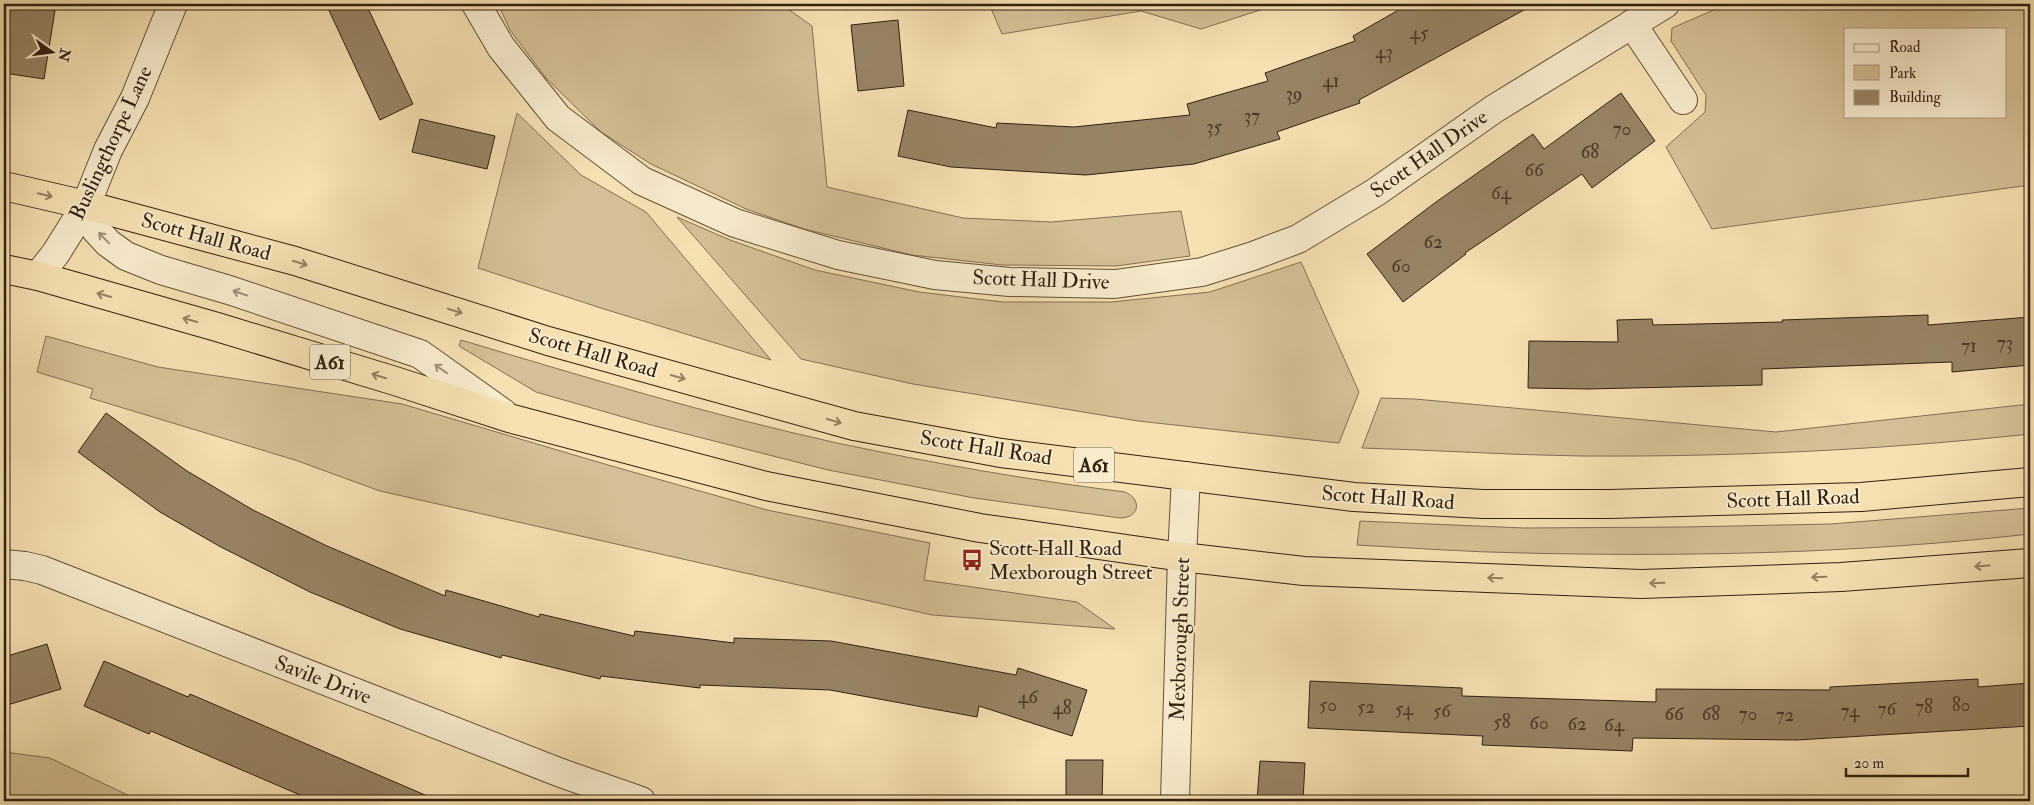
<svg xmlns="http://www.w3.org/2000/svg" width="2034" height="805" font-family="'IM FELL Double Pica',serif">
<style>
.green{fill:#d4c096;stroke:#837053;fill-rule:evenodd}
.building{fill:#978464;stroke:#322010}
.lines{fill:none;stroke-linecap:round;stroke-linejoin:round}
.minor-casing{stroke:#635038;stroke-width:30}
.highway-casing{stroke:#322010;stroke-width:30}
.minor{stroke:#f8eccd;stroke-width:28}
.highway{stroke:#f5e1b2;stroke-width:28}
.oneway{stroke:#948061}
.oneway2{stroke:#9f9078}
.labels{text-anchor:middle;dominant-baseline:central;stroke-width:4;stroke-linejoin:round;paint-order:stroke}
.number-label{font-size:19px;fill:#4b3925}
.shield{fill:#f8eccd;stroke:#6d5d49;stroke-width:1}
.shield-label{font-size:20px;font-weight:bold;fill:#322010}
.street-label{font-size:21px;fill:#322010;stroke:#f8eccd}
.poi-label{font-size:21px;fill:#322010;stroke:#f8eccd;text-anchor:start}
</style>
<rect width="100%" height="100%" fill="#f5e1b2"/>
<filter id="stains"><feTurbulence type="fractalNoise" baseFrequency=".004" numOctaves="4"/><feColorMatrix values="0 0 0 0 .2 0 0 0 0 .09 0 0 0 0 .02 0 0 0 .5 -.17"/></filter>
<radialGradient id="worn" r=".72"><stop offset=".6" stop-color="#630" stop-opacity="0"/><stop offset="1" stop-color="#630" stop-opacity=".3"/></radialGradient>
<!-- green -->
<g class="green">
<path d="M498,4h283l31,22 15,161 136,31 88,4 130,-11 9,45 -74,10 -114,-1 -90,-10 -108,-26 -58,-20 -95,-45 -50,-32 -55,-54 -36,-48z"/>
<path d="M989,4h290l-78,25 -60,-18 -139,23z"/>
<path d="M1713,4h317v181l-318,44 -46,-82 39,-35 1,-17 -35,-54 1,-13 44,-19zM1845,29h160v87h-160z"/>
<path d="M517,113l64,62 65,37 125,148 -167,-51 -126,-41z"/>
<path d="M677,217l53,23 85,30 104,22 84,10h108l99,-10 91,-30 58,130 -20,51 -201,-22 -225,-37 -112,-25z"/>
<path d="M46,336l112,31 244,37 206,61 159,45 163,33 -6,37 153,22 38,27 -183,-14 -552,-124 -85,-31 -205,-62 3,-9 -56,-17z"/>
<path d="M461,340c124,37 249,75 376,103 95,20 191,37 288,49 17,7 15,26 -5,26l-146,-20 -146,-28 -177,-45 -115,-33 -77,-46z"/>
<path d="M1381,398l34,1 361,33 254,-28v30c-149,16 -299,23 -449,22 -73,-1 -146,-6 -219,-8z"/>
<path d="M2030,508v26c-168,19 -337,23 -507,19 -55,-1 -111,-5 -166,-8l3,-24 164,7 160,-1 147,-3z"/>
<path d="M4,752l46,6 90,43h-136z"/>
</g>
<!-- building -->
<g class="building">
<path d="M4,4h52l-12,75 -40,-6z"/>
<path d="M326,4h40l47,100 -33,16z"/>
<path d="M1409,4h126l-176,96 1,3 -83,29 3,7 -86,25 -108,11 -135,-8 -53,-11 10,-46 88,18 1,-5 77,4 116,-12 -3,-11 81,-23 -3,-8 90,-32 -2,-5z"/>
<path d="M898,20l6,66 -46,5 -7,-66z"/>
<path d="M1621,93l34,48 -63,47 -10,-14 -117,79 1,1 -63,48 -36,-48 69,-52 97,-68 11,15z"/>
<path d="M420,119l75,17 -8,33 -75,-17z"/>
<path d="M1928,315v10l102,-8v48l-78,7v-10l-190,7v16l-174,4 -60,-1 1,-47 89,1 -1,-22 35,-1 1,6 130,-3 -1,-2z"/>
<path d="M106,413l81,58 66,39 74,36 118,50 1,-6 93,27 1,-3 94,22 1,-5 99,12v-5l97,3 185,34 2,-7 69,22 -15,46 -93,-30 -2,11 -147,-27 -130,-5v3l-99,-12 -1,3 -98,-24 -1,3 -101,-29 -90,-37 -91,-46 -59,-34 -82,-60z"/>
<path d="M47,644l14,45 -57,17v-49z"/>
<path d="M104,661l84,36 2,-3 249,107h-125l-163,-70 -2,3 -65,-28z"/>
<path d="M1978,679v8l52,-4v43l-233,14 -164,-2 -1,13 -150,-6 1,-9 -175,-8 2,-47 152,7v8l194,6v-13l174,1v-3z"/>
<path d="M1066,760h37l-1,41h-36z"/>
<path d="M1260,761l45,2 -2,38h-46z"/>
</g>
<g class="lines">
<!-- minor casing -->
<g class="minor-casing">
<g id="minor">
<path d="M476,4l25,43 57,71 84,63 93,42 103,32 97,20 75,7 105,2 87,-12 51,-16 45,-17 78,-47 118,-83 171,-105"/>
<path d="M1632,24l51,76"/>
<path d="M86,205l3,11 7,14 12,13 18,13 35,14 68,20 191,64 83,59"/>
<path d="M38,276l18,-23 30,-48 22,-55 27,-52 38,-94"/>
<path d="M4,564l21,2 17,4 519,203 80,28"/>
<path d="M1175,801l7,-244 4,-81"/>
</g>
</g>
<!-- highway casing -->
<g class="highway-casing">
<g id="highway">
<path d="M4,186l82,19 209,56 253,80 306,85 147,27 353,44 129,7h127l251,-7 169,-15"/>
<path d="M4,269l34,7 179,51 178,54 114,37 257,68 214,42 202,29 122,14 337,13 200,-7 189,-14"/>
</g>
</g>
<!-- minor -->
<use href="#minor" class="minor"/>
<!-- highway -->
<use href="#highway" class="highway"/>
</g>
<!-- one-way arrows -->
<defs><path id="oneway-shaft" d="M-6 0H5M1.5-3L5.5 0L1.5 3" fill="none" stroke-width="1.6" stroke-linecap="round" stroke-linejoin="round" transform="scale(1.25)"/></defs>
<g class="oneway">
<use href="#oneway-shaft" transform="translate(45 195) rotate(13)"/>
<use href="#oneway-shaft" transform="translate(300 263) rotate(17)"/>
<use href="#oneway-shaft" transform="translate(104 295) rotate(-164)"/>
<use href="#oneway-shaft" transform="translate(455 311) rotate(18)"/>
<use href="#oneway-shaft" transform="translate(190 320) rotate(-164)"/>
<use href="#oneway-shaft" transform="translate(379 376) rotate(-163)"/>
<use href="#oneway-shaft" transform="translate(678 377) rotate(16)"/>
<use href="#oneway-shaft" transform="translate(834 421) rotate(15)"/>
<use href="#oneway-shaft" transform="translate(1982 566) rotate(176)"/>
<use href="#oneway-shaft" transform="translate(1819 577) rotate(178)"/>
<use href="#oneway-shaft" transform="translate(1495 578) rotate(-178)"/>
<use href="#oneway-shaft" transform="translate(1657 583) rotate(178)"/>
</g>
<g class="oneway2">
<use href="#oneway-shaft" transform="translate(104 238) rotate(-134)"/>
<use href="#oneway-shaft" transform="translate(240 293) rotate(-161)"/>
<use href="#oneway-shaft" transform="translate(441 369) rotate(-145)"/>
</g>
<!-- icons -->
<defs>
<g id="bus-bare" transform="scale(1.725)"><path d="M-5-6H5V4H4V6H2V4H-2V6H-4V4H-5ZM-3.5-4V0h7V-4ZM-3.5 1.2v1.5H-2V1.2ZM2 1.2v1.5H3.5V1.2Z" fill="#8f2418" stroke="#f8eccd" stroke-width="2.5" paint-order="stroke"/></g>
</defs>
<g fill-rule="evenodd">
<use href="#bus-bare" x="972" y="560"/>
</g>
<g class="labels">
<!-- number labels -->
<g class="number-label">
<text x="1419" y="33">45</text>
<text x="1384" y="52">43</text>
<text x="1331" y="81">41</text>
<text x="1294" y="94">39</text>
<text x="1252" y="116">37</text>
<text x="1214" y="127">35</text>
<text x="1622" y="129">70</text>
<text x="1590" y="152">68</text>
<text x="1534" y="170">66</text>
<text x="1501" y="193">64</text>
<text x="1433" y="242">62</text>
<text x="1401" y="266">60</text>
<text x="2005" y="343">73</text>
<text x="1969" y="346">71</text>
<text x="1028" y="697">46</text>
<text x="1328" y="705">50</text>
<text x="1961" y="705">80</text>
<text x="1366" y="707">52</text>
<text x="1924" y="707">78</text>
<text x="1062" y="708">48</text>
<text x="1404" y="709">54</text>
<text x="1887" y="709">76</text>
<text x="1442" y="711">56</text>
<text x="1850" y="711">74</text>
<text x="1674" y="714">66</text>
<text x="1711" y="714">68</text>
<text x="1748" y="714">70</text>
<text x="1785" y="715">72</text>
<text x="1502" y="722">58</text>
<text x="1539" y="723">60</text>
<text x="1577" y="724">62</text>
<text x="1614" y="725">64</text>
</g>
<!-- shield labels -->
<g class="shield">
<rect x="310" y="344.5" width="40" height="35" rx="4"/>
<rect x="1074" y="447.5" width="40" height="35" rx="4"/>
</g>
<g class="shield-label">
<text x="330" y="362">A61</text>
<text x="1094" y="465">A61</text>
</g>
<!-- street labels -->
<g class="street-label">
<text transform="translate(111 143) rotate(-65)">Buslingthorpe Lane</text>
<text transform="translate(1429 154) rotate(-35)">Scott Hall Drive</text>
<text transform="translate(206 237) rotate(15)">Scott Hall Road</text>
<text transform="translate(1041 280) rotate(2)">Scott Hall Drive</text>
<text transform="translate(593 353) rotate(16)">Scott Hall Road</text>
<text transform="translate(986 448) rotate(9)">Scott Hall Road</text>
<text transform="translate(1388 498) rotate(4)">Scott Hall Road</text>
<text transform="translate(1793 499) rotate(-2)">Scott Hall Road</text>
<text transform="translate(1180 639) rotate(-88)">Mexborough Street</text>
<text transform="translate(323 680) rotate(21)">Savile Drive</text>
</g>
<!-- poi labels -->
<g class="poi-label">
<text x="989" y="548">Scott Hall Road<tspan x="989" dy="24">Mexborough Street</tspan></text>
</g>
</g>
<!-- margin -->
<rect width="2034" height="805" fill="none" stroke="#f5e1b2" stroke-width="20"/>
<rect x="5" y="5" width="2024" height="795" fill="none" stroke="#322010" stroke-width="2.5"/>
<rect x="10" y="10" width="2014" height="785" fill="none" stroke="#322010"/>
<!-- legend -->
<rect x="1844" y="28" width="162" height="90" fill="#f8eccd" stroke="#a99a81"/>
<rect x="1854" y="44" width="25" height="8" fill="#f8eccd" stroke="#a99a81"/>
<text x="1889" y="52" font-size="15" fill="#322010">Road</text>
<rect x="1854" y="65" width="25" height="15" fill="#d4c096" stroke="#a99a81"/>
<text x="1889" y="78" font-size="15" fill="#322010">Park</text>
<rect x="1854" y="90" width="25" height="15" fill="#978464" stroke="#a99a81"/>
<text x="1889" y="102" font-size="15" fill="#322010">Building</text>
<!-- north arrow -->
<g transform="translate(52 52) rotate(104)" stroke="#f8eccd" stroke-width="4" paint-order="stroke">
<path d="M0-4L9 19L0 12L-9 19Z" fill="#322010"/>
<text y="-8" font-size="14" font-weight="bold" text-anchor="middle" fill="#322010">N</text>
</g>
<!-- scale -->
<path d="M1846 768v8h122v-8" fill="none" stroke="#322010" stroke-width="2.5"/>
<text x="1854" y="768" font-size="15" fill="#322010" stroke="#f8eccd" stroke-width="4" paint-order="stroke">20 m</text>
<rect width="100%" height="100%" filter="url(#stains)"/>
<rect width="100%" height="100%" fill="url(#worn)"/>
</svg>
